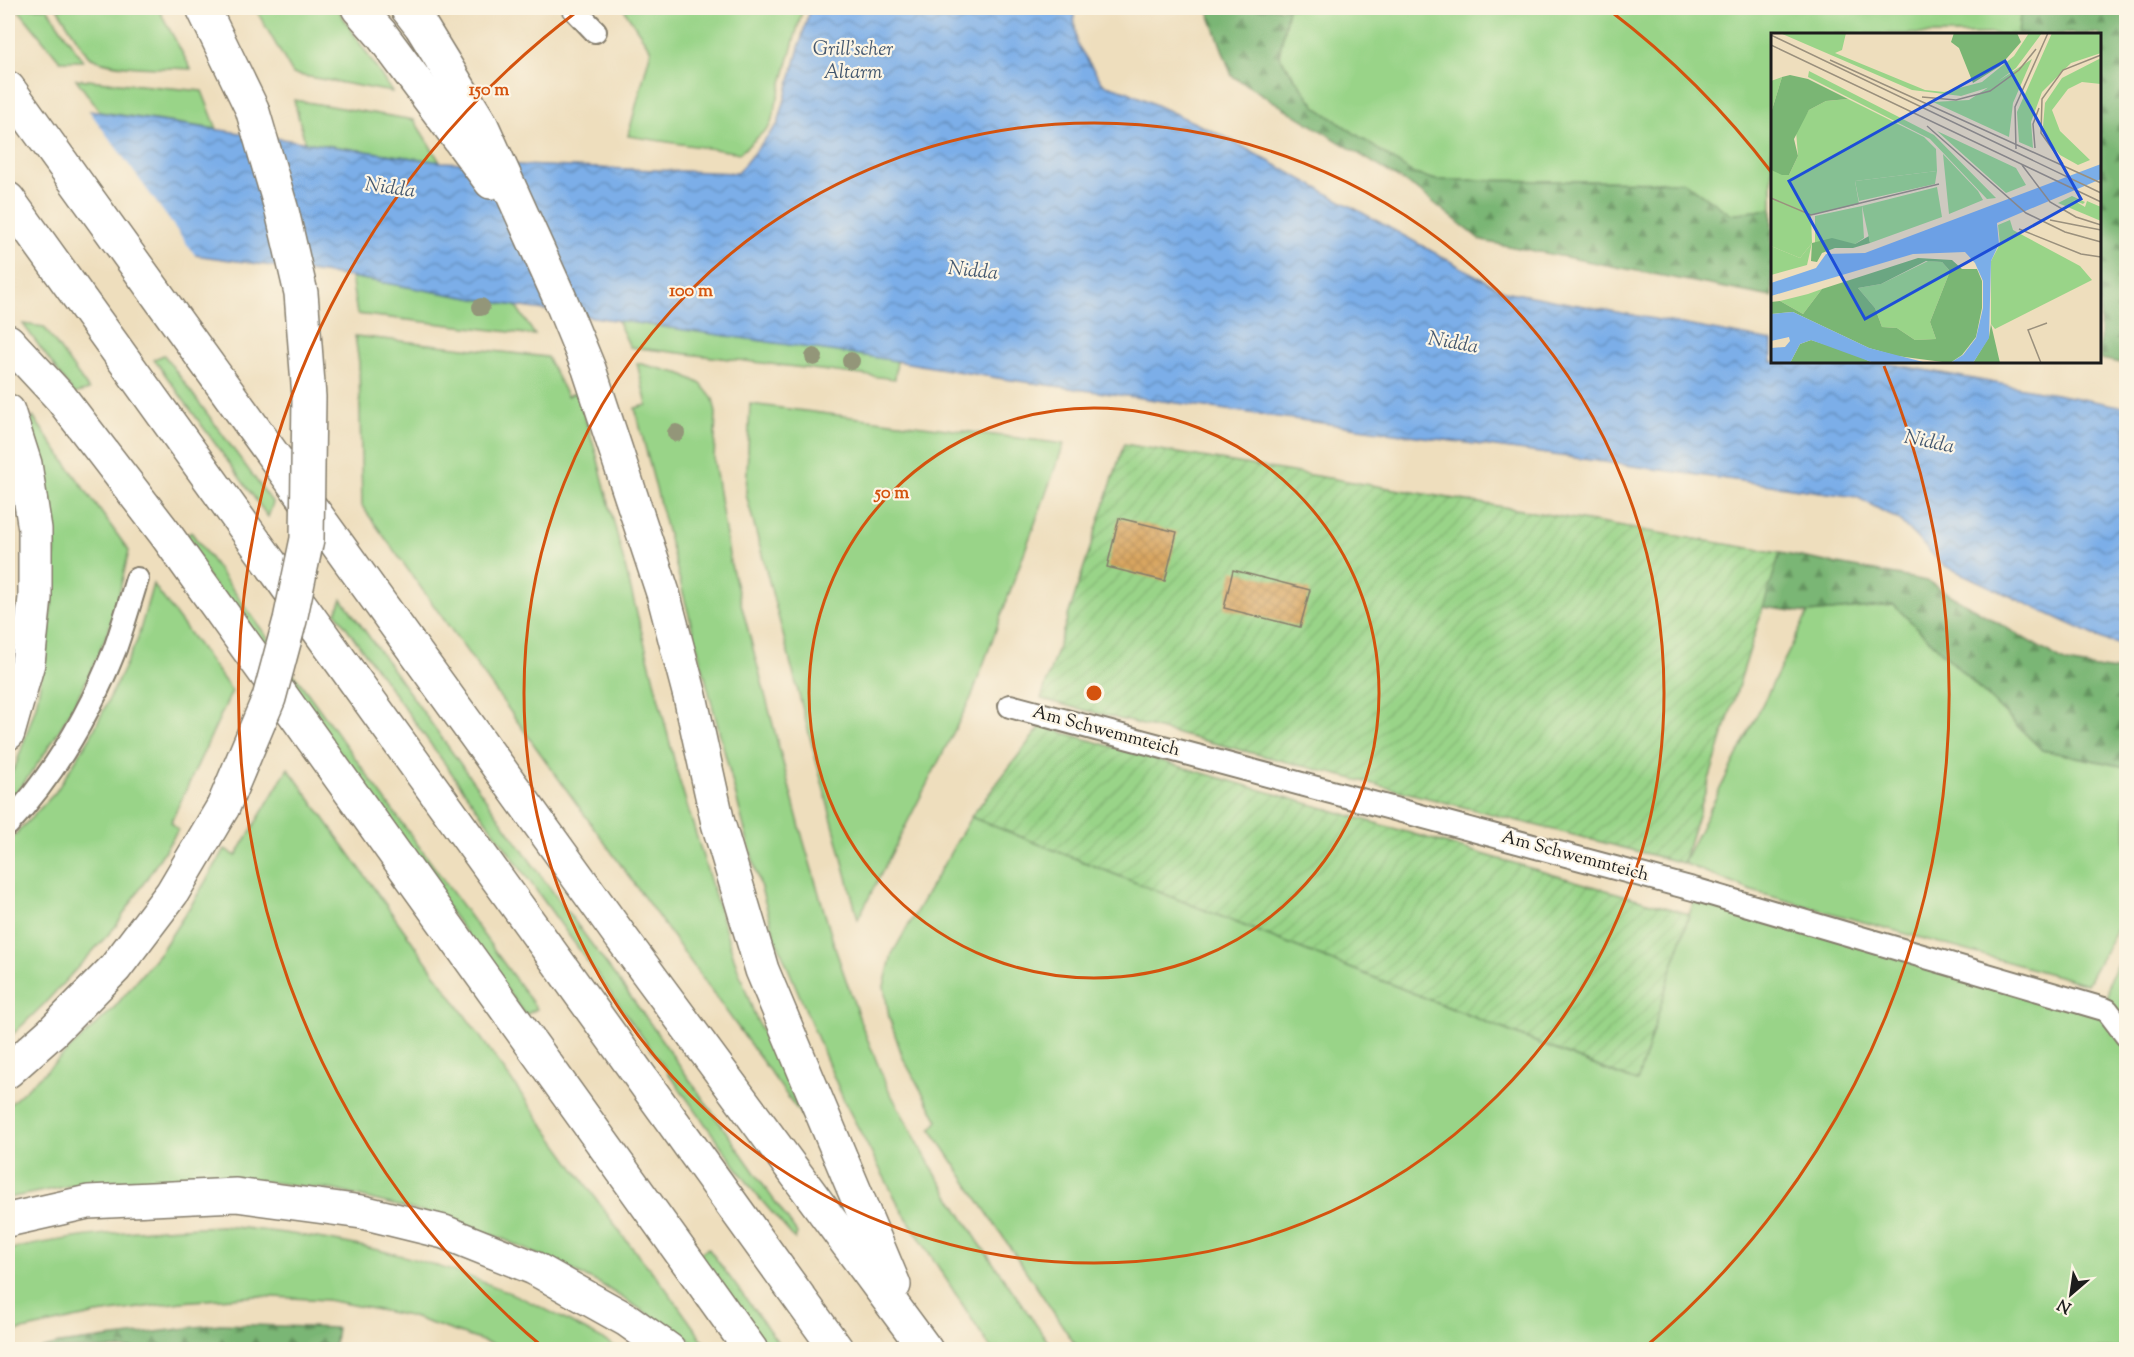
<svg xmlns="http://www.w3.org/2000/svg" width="2134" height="1357" font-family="'Sorts Mill Goudy',serif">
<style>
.grass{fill:#99d488;stroke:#5a7852;stroke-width:1.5}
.forest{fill:url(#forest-firs);stroke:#4b6948;stroke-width:1.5}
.garden{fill:url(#garden-furrows);stroke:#5a7852;stroke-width:1.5}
.water{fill:url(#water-waves);stroke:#4c6582;stroke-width:1.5}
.pier{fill:#eedebd}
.building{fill:url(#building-cross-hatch)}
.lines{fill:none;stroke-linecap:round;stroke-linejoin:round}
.lane-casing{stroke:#857d6c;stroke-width:26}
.highway-casing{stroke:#857d6c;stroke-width:36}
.lane{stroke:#fff;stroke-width:22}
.highway{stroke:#fff;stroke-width:33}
.highway-bridge-casing{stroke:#857d6c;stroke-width:36;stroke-linecap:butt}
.highway-bridge{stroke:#fff;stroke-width:33}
.tree{fill:#939679}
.ring{fill:none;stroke:#d4530e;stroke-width:3}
.labels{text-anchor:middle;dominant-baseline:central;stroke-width:4.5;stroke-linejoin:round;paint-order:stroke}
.street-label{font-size:18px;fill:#1c1c1c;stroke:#fcf5e5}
.water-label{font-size:20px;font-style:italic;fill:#42566e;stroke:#fcf5e5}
.inset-road{fill:none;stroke:#9a907d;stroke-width:1.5}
.view{fill:#1d4ed8;fill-opacity:0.15;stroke:#1d4ed8;stroke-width:3}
.inset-edge{fill:none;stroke:#1c1c1c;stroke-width:3}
.centre{fill:#d4530e;stroke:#fcf5e5;stroke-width:3}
.ring-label{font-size:18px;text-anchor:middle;font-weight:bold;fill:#d4530e;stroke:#fcf5e5;stroke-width:4.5;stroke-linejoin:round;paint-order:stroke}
</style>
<defs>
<pattern id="forest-firs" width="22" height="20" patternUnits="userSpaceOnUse" patternTransform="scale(1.5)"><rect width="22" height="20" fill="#7ab674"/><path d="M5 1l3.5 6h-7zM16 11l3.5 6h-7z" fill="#63935e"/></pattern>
<pattern id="garden-furrows" width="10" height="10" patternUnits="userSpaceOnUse" patternTransform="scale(1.5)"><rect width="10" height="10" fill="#99d488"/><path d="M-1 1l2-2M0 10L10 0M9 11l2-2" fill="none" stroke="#83b575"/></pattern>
<pattern id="water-waves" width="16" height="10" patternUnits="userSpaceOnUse" patternTransform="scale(1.5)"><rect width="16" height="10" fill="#7baee8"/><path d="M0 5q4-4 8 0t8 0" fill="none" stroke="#648dbb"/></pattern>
<pattern id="building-cross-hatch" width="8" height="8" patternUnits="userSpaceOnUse" patternTransform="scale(1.5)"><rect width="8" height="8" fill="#d8a661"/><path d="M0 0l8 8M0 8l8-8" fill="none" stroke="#b98e54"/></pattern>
</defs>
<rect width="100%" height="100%" fill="#fcf5e5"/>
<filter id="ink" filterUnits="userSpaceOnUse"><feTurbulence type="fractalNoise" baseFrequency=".0167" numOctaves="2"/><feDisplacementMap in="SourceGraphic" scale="12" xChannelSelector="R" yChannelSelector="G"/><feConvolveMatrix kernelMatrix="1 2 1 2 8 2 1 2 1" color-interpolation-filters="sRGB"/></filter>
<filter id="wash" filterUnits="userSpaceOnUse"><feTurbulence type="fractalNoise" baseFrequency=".008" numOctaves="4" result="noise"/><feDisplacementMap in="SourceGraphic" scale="24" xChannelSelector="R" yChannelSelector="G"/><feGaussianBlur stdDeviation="1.35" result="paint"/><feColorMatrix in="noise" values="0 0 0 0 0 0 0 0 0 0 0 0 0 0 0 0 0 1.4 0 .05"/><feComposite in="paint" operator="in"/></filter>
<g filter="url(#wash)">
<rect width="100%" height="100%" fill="#eedebd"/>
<!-- grass -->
<g class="grass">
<path d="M17,8h30l36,53h-23z"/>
<path d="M57,8h101l33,61c-27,-2 -81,1 -103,-13z"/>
<path d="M255,8h86l-2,3 53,81 -99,-18z"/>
<path d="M623,8h180l-33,118 -30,27 -112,-17 23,-86z"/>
<path d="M1288,8h733l-3,26h-246v175l-42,5 -46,-32 -248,-2 -22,-6 -98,-67 -37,-51z"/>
<path d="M76,79l126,12 15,38 -117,-17z"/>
<path d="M294,100l120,20 26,42 -135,-20z"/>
<path d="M351,277l165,29 19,29 -178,-21z"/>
<path d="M617,320l280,40 -2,19 -265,-32z"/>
<path d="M23,324l21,3 45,63 -15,4z"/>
<path d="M355,336l192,21 20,39 10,-4 20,64 82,323 55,179 21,58 49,103 -442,-613 -3,-143z"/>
<path d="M164,355l109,148 -5,14 -114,-158z"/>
<path d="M637,363l45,11 19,10 12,15 3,14 -2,48 16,100 73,278 32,109 26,75 26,64 46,83 45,71 75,108h-62l-90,-140 -57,-108 -69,-164 -26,-91 -114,-438 12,-3z"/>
<path d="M750,404l314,40 -93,254 -113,221 -112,-425z"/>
<path d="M33,417l96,134c-6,23 -10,49 -18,72 -24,65 -59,126 -103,180v-23l8,-15 20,-59 13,-71 6,-87 -5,-49 -19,-77z"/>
<path d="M191,532l346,477 -12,6 -344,-475z"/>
<path d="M153,584l79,107 -61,131 7,8 -62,96 -73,79 -35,34v-197l47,-49 36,-57 46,-95z"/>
<path d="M342,599l199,277 106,143 150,214 -2,6 -40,-46 -388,-537 -31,-43z"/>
<path d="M1894,605l148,145 84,17v146l-39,71 -335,-93 -69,-28 125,-250z"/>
<path d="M288,768l334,467 42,51 45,63h-6l-104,-66 -96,-44 -65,-23 -104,-26 -100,-12 -101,2 -59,5 -66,13v-92l105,-97 48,-58 34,-52 30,-50 11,7z"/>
<path d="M971,817l665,265 61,-192 410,119 2,-28 17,-31v399h-1048l-147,-220 7,-8 -35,-63 -14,-41 -5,-31 8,-32z"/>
<path d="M222,1226c126,11 242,37 353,99 15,8 30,15 44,24h-113l-97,-33 -82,-16 -70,-4 -76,6 -84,12 -89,19v-83c70,-16 142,-21 214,-24z"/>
<path d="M708,1248l75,101h-16l-69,-94z"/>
</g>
<!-- forest -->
<g class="forest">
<path d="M1207,8h81l-9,48 37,51 98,67 22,6 248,2 46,32 42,-5v88l-290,-56 -64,-51 -186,-114z"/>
<path d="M2021,8h105v356l-26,-5v-325h-82z"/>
<path d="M1780,553l147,28 139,82 60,10v94l-84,-17 -148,-145 -86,8 -45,-6z"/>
<path d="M220,1324l117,4 -3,21h-294l19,-5z"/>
</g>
<!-- garden -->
<g class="garden">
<path d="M1124,444l656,109 -97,310 -642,-164z"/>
<path d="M1041,726l648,188 -52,168 -666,-265z"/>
</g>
<!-- water -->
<path class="water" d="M810,8h263l4,36 26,40 23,7 99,46 279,154 268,50v21h109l245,45v238l-17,-3 -166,-77 -44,-45 -42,-23 -853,-118 -138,-23 -350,-50 -165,-29 -343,-48v-130l432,63 297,11 41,-49z"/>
<!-- pier -->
<path class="pier" d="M8,96l79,12 111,151 -190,-27z"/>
<g id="blocks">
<!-- building -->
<g class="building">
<path d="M1119,518l58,14 -12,49 -58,-14z"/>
<path d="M1233,570l77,20 -10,37 -76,-19z"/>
</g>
</g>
</g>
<g filter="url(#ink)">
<use href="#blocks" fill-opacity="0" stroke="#857d6c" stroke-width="1.5"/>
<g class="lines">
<!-- lane casing -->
<g class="lane-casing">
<g id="lane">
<path d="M573,8l22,23"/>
<path d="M1010,706l687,184 410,120 19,25"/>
<path d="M8,824c46,-49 82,-112 107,-175 8,-23 15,-47 22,-70"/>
</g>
</g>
<!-- highway casing -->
<g class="highway-casing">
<g id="highway">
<path d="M358,8l23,26 110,148"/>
<path d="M407,8l14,18 60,98 80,177 28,68 74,224 27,103 28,127 44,147 132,315"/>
<path d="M8,88l613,849 305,413"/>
<path d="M8,199l829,1151"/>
<path d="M8,341l53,57 103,134 587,818"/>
<path d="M8,411l17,53 10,65v69l-7,65 -20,70"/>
<path d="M8,1071l44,-39 63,-64 57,-75 51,-86"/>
<path d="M8,1220l80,-18 148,-7 126,17 82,20 90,36 93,52 42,30"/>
</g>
</g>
<!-- lane -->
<use href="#lane" class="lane"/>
<!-- highway -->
<use href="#highway" class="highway"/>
<!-- highway-bridge casing -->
<g class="highway-bridge-casing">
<path id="highway-bridge" d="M203,8l49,101 30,102 19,82 8,104 -2,142 -17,81 -21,78 -46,109"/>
</g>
<!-- highway-bridge -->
<use href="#highway-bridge" class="highway-bridge"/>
</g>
<!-- trees -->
<g class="tree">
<circle cx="481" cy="307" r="9"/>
<circle cx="814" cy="357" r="9"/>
<circle cx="851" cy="361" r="9"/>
<circle cx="676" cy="433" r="9"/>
</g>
</g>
<!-- distance rings -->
<g class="ring">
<circle cx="1094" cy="693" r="285"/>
<circle cx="1094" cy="693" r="570"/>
<path d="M544 1348A855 855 0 0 1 579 10M1609 10A855 855 0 0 1 1772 173M1884 366A855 855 0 0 1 1644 1348"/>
</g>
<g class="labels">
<!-- street labels -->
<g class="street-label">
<text transform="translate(1106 732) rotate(15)">Am Schwemmteich</text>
<text transform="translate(1575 857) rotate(15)">Am Schwemmteich</text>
</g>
<!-- water labels -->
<g class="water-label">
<text x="853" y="50">Grill’scher<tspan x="853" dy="23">Altarm</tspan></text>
<text transform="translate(390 189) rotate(8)">Nidda</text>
<text transform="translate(973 272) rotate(6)">Nidda</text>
<text transform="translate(1453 344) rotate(10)">Nidda</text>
<text transform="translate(1929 443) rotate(12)">Nidda</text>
</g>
</g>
<!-- overview -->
<g transform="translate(1771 33)">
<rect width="330" height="330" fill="#eedebd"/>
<path d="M9,0h66l-4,17 -7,3 90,37 19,2 38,-10 32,-26 15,-23h13l-26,35 -26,19 -29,9 -49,-6zM281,0h49v20l-30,10 -29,29 -11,30 2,26 -14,-6 -2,-30zM330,25v26l-19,-2 -14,7 -16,21 8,21 30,29 -12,5 -18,-10 -12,-15 -5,-14 2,-23 17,-25zM261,26l-19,44 -4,34 -76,-35 36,-2zM38,38l125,64 62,63 -9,1 -57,-60 -122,-62zM11,44l-11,36v-32zM77,66l76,38 12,12 1,22 -82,10 4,23 -48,11 1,28 -12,15 -29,-12v-76l18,5 9,-19 -2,-25 13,-21 17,-9zM166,98l79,37 10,17 -20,8zM172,121l35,37 5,9 -34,14zM301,163l13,6 -2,2 -10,-4 12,7 2,-6 14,6v14l-43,-18zM91,173l2,32 -9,6 -40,-1v-27zM239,187l3,10 67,36 12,14 -97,49 -4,-5v-63l9,-17 -2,-19zM157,228l14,1 8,9 -20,51 6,17 -21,1 -18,-12 -15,-1 -7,-19 -17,-20 23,-4zM51,256l-19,25 -23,-13 28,-7z" fill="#99d488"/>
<path d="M183,0h63l4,9 -21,24 -27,17 -14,-35 -8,-6zM19,42l18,4 40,20 -22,2 -17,9 -15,29 4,17 -9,19h-7l-11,-5v-57l11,-36zM98,203l1,7 -17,5h-18l-13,5 -5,9 -6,-1 1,-18 20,-5 23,6zM147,225l34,2 10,9h15l5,12v27l-6,29 -14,18 -12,8 -53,-7 -28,-8 -76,-36 -22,2v-12l9,-1 23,13 19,-25zM155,228l16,1 8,9 -20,51 6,17 -21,1 -18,-12 -15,-1 -7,-19 -17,-20 23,-4zM220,291l9,39h-27l16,-26zM40,307l41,13 21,10h-83l10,-19z" fill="#7ab674" fill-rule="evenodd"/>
<path d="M166,138l-2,13 -76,17 -4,-20zM166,154l5,30 -72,26 -8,-37zM41,210l-5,22 -36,10v-29l29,12z" fill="#99d488"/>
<path d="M330,131v15l-104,44 2,21 -8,17 -2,77 -16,25h-23l13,-8 13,-17 7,-30v-27l-8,-18 -10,-11 -52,2 -142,42v-13l45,-15 10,-14 39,-1zM22,279l76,36 58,15h-53l-63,-23 -11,4 -10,19h-19v-15l14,-1 5,-6 -1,-4 -18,4v-27z" fill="#7baee8"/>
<path class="inset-road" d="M0,2l330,158M0,12l330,157M59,27l271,123M151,64l34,3 34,-9 29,-21 17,-21M156,93l99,87 39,19 36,10M264,115l-2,-24 6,-16M245,116l-1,-42 33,-74M292,131l-22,-31 1,-34 21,-29 38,-15M251,132l28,37 26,15 25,8M0,165l40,17 128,-31M279,187l51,10M248,196l62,25 20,3M270,330l-13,-33 19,-7"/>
<path class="view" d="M234,28l76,138 -216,120 -76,-138z"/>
<rect width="330" height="330" class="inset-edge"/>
</g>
<circle cx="1094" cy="693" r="9" class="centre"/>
<g class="ring-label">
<text x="489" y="95">150 m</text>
<text x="691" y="296">100 m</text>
<text x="892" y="498">50 m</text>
</g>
<!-- margin -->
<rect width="2134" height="1357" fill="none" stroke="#fcf5e5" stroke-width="30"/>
<!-- north arrow -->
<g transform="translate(2071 1294) rotate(209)" stroke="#fcf5e5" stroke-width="4.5" paint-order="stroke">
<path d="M0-4.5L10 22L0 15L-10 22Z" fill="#1c1c1c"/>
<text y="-9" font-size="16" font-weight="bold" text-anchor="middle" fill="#1c1c1c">N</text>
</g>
</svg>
